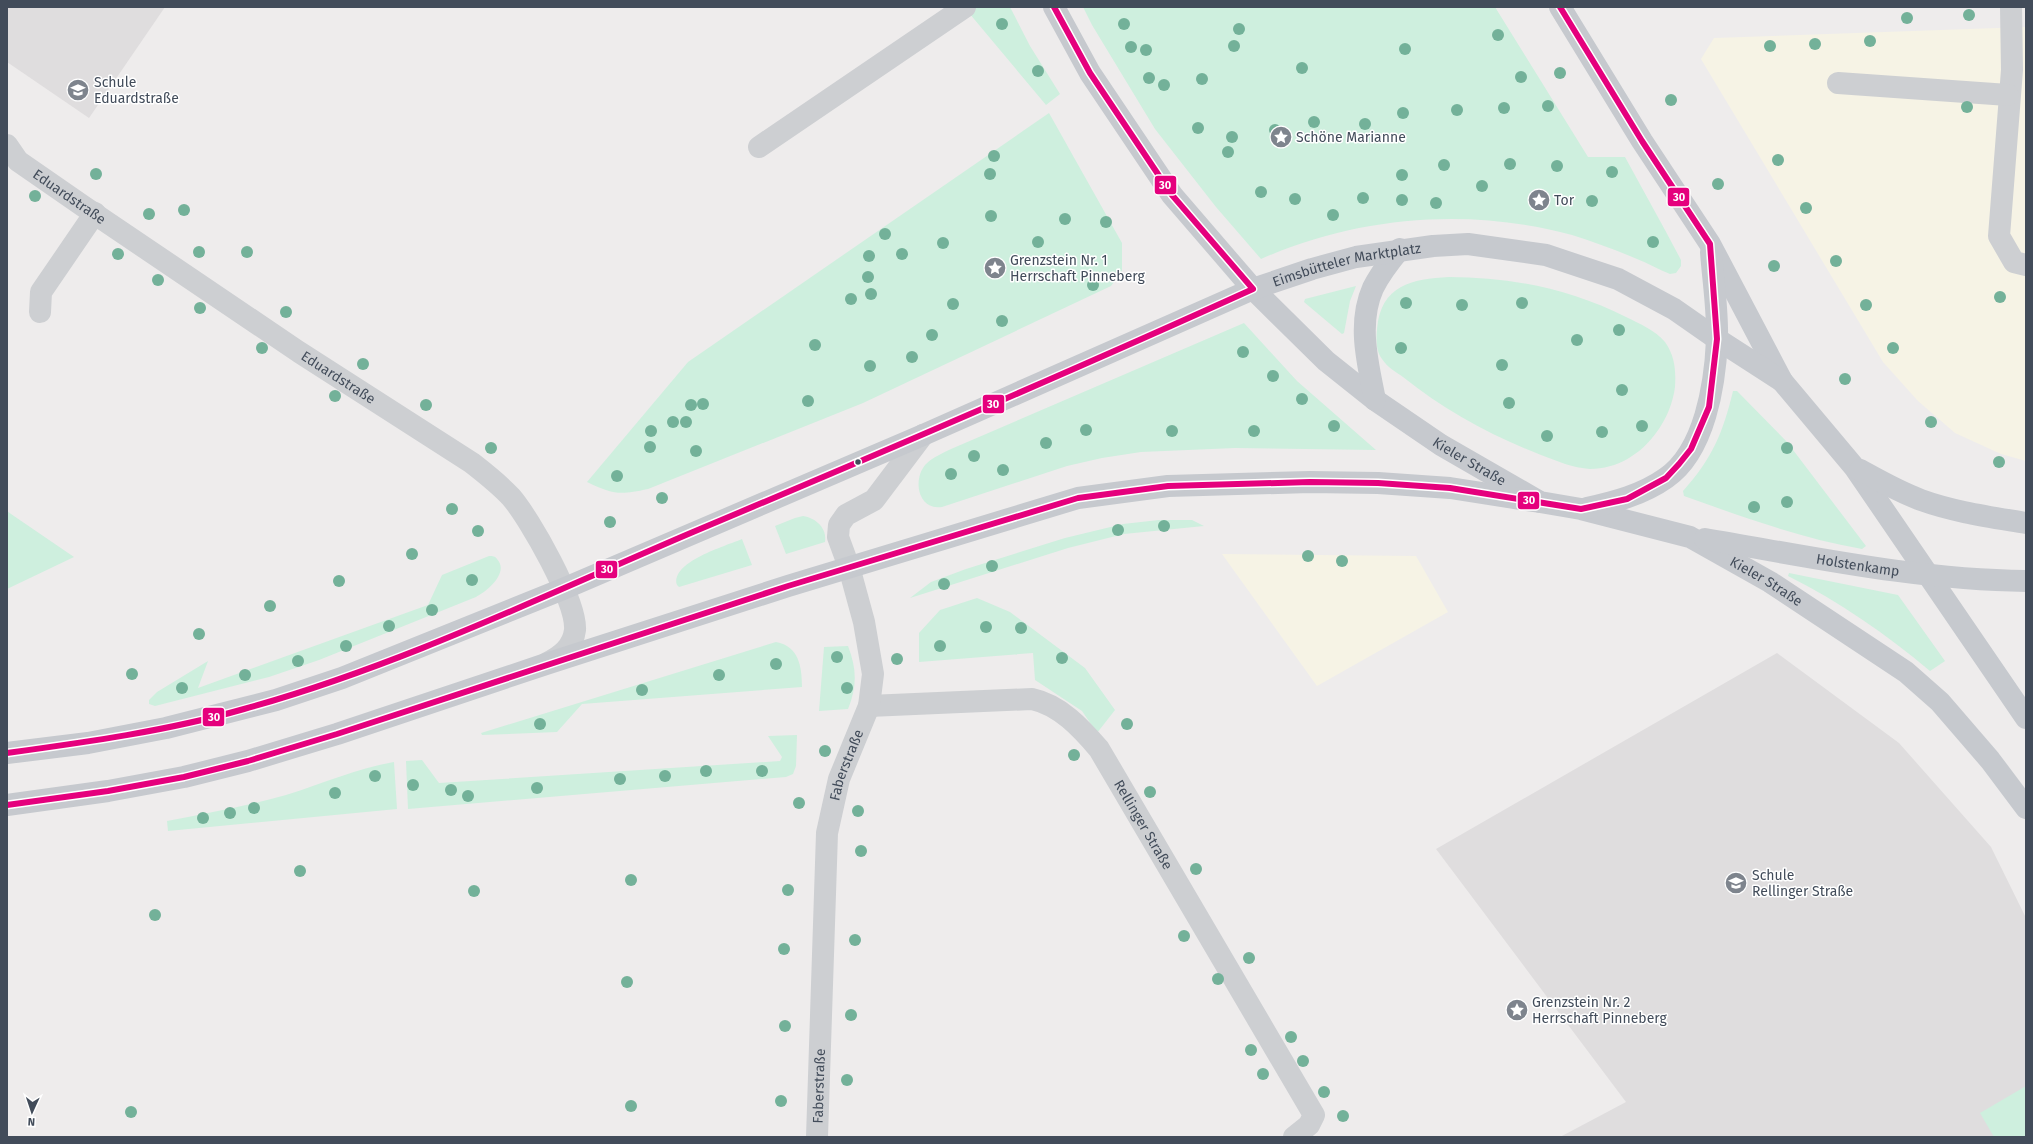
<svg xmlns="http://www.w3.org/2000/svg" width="2033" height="1144" font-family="'Fira Sans',sans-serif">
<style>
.commercial{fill:#f6f3e5}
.education{fill:#dfddde}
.green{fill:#ceefde}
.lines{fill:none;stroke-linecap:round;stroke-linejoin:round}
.minor{stroke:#cdcfd2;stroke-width:22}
.major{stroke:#c6c9ce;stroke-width:22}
.bus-1-casing{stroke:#fff;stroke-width:9}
.bus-1{stroke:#e5007d;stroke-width:6}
.tree{fill:#73b199}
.bus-dot{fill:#424c5a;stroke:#fff;stroke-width:1.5}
.labels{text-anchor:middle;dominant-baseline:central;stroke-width:3;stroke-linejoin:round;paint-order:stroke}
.poi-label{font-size:14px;fill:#424c5a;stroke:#fff;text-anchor:start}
.street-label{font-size:14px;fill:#424c5a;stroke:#fff}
.line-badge{stroke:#fff;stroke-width:1.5}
.badge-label{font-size:11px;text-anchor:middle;font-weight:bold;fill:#fff}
</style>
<rect width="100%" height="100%" fill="#eeecec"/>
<!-- commercial -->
<g class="commercial">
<path d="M2026,27v434l-25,-7 -46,-21 -37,-32 -35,-39 -182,-303 13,-21z"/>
<path d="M1222,554l194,2 32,56 -131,74z"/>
</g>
<!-- education -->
<g class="education">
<path d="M7,7h158l-76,111 -82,-56z"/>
<path d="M1777,653l122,90 92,104 35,71v219h-466l66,-35 -190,-253z"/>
</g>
<!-- green -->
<g class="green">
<path d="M964,7h46l20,39 30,48 -14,11z"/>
<path d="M1083,7h412l93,150h37l40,73 16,30v6l-5,7 -6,1c-11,-4 -22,-11 -33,-15 -21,-9 -43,-17 -65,-24 -102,-28 -214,-19 -311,24l-45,-52 -61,-78 -63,-104z"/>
<path d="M1049,113l73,130v28l-11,15 -248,117 -215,86c-28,6 -34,6 -61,-7l101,-120z"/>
<path d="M1449,277c62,0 121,12 177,40 14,7 29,13 39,25 10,14 11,29 10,45 -2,16 -9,33 -19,46 -15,21 -39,36 -66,36 -17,-1 -33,-8 -49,-14 -49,-19 -97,-45 -138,-78 -7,-5 -16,-10 -21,-18 -6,-8 -6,-19 -5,-30 4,-44 35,-50 72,-52z"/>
<path d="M1356,286l-6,15 -6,32 -2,1 -38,-32 1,-3z"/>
<path d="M1244,323l53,58 79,69 -141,-2 -94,4 -39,6 -35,8 -125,41c-24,4 -30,-28 -16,-43 7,-7 17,-11 25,-15z"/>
<path d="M1733,391h4l50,51 79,104 -4,3c-62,-11 -119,-32 -178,-53l-1,-5c29,-32 40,-58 50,-100z"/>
<path d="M7,511l4,3 63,43 -67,32z"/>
<path d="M803,516c13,2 24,12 22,26l-39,12 -11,-28 20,-8z"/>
<path d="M1159,520h33l12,6 -80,8 -56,14 -158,50 21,-16 35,-13 99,-31 58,-14z"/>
<path d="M742,539l10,26 -73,22 -2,-2c-7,-23 49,-39 65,-46z"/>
<path d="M489,556c4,0 6,0 8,3 13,14 -11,33 -21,38l-157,63 -50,17 -114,29 -6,-2v-4l8,-8 51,-31 -10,27 230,-83 14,-30z"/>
<path d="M1789,573l109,22 47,66 -15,10c-44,-37 -90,-69 -142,-95z"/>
<path d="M977,598l33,14 75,56 30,42 -18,23 -15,-22 -47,-31 -2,-27 -114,9v-29l21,-23z"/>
<path d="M776,642c23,4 26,25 26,45l-220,17 -25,28 -75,3 -1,-2z"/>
<path d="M848,646c9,23 9,41 0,63l-29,2 5,-64z"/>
<path d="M797,735l-1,31 -3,8 -7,3 -378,32 -2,-48 16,-1 17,23 341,-22 2,-4 -14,-21z"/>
<path d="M394,762l3,47 -229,22 -1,-10c40,-8 80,-15 119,-26 36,-11 71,-27 108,-33z"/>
<path d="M2026,1086v51h-32l-14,-24z"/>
</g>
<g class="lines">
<!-- minor -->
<g class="minor">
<path d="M2011,7l1,63 -13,166 15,26 12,3"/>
<path d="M1838,83l170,12"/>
<path id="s1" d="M7,145l11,16 65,45 216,146 173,111c14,11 27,21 39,34 19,22 66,105 64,133 -2,17 -14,26 -28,33"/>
<path d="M759,147l206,-140"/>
<path d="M40,312l1,-20 54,-79"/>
<path id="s2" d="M869,706l163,-7c28,6 49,29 67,50l215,366 -5,10 -15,12"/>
<path id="s3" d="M817,1137l10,-304 12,-54 30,-73 4,-32 -9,-52 -15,-55 -11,-30 1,-12 7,-10 28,-15 49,-65"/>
</g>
<!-- major -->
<g class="major">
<path id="s4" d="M1054,7l36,66 82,122 81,94 73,72 49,39 66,45 99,57 41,7 109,28 80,45 136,90 34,30 50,58 36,48"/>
<path d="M1560,7l82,134 68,103 72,137 73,87 171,250"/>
<path d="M1375,400c-7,-36 -18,-76 -2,-112 7,-14 17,-27 27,-39"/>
<path d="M1860,470c20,11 39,22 61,30 33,12 70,17 105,23"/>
<path d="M1587,508c27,-6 55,-13 79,-30 39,-27 49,-94 51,-138 1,-29 -4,-60 -6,-88"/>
<path id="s5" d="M1705,539c107,18 213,41 321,42"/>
<path id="s6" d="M7,753l81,-10 78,-15 110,-28 66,-22 221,-89 360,-154 330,-146 59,-20 44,-12 77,-11 35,-2 78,11 72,24 56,30 43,30 65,42"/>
<path d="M7,805l101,-14 76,-14 64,-16 89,-27 209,-70 242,-78 290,-88 90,-12 142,-4 68,1 72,5 90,14"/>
</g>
<!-- bus-1 casing -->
<g class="bus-1-casing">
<g id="bus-1">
<path d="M7,753c80,-11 160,-22 237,-44 156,-43 301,-114 449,-177 188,-79 375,-159 560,-243l-81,-94 -82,-122 -36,-66"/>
<path d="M7,805l101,-14 76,-14 64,-16 89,-27 451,-148 290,-88 90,-12 142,-4 68,1 72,5 131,21 46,-10 39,-21 13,-14 12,-15 18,-42 8,-68 -7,-95 -68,-103 -82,-134"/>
</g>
</g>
<!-- bus-1 -->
<use href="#bus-1" class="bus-1"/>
</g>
<!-- trees -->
<g class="tree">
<circle cx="1969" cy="15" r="6"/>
<circle cx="1907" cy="18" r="6"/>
<circle cx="1002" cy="24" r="6"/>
<circle cx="1124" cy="24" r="6"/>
<circle cx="1239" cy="29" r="6"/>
<circle cx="1498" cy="35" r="6"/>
<circle cx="1870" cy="41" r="6"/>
<circle cx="1815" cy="44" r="6"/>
<circle cx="1234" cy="46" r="6"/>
<circle cx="1770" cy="46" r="6"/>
<circle cx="1131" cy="47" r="6"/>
<circle cx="1405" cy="49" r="6"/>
<circle cx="1146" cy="50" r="6"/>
<circle cx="1302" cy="68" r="6"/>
<circle cx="1038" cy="71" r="6"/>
<circle cx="1560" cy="73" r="6"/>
<circle cx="1521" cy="77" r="6"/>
<circle cx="1149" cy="78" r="6"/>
<circle cx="1202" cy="79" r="6"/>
<circle cx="1164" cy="85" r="6"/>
<circle cx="1671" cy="100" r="6"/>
<circle cx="1548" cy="106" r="6"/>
<circle cx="1967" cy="107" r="6"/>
<circle cx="1504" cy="108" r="6"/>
<circle cx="1457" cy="110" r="6"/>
<circle cx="1403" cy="113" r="6"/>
<circle cx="1314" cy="122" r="6"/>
<circle cx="1365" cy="124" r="6"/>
<circle cx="1198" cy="128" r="6"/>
<circle cx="1275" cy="130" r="6"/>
<circle cx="1232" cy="137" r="6"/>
<circle cx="1228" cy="152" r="6"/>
<circle cx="994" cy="156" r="6"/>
<circle cx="1778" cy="160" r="6"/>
<circle cx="1510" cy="164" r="6"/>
<circle cx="1444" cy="165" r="6"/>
<circle cx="1557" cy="166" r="6"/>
<circle cx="1612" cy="172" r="6"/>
<circle cx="96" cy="174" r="6"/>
<circle cx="990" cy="174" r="6"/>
<circle cx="1402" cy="175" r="6"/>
<circle cx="1718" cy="184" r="6"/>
<circle cx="1482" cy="186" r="6"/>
<circle cx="1261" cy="192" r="6"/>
<circle cx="35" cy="196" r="6"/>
<circle cx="1363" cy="198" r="6"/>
<circle cx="1295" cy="199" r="6"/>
<circle cx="1402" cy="200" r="6"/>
<circle cx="1592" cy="201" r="6"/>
<circle cx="1436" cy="203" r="6"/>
<circle cx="1806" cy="208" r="6"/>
<circle cx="184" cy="210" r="6"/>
<circle cx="149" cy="214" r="6"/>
<circle cx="1333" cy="215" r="6"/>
<circle cx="991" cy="216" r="6"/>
<circle cx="1065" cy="219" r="6"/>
<circle cx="1106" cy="222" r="6"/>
<circle cx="885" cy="234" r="6"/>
<circle cx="1038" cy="242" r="6"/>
<circle cx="1653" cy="242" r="6"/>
<circle cx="943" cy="243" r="6"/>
<circle cx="199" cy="252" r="6"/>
<circle cx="247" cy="252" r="6"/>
<circle cx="118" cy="254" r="6"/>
<circle cx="902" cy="254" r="6"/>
<circle cx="869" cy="256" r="6"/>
<circle cx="1836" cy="261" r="6"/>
<circle cx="1774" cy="266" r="6"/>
<circle cx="868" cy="277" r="6"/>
<circle cx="158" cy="280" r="6"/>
<circle cx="1093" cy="285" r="6"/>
<circle cx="871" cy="294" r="6"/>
<circle cx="2000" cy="297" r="6"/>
<circle cx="851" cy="299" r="6"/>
<circle cx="1406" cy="303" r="6"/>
<circle cx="1522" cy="303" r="6"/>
<circle cx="953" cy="304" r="6"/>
<circle cx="1462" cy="305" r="6"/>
<circle cx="1866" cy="305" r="6"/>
<circle cx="200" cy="308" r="6"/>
<circle cx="286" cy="312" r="6"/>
<circle cx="1002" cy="321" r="6"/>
<circle cx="1619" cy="330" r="6"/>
<circle cx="932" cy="335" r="6"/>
<circle cx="1577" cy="340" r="6"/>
<circle cx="815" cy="345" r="6"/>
<circle cx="262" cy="348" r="6"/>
<circle cx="1401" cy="348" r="6"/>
<circle cx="1893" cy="348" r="6"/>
<circle cx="1243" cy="352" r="6"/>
<circle cx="912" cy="357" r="6"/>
<circle cx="363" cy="364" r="6"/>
<circle cx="1502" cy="365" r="6"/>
<circle cx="870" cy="366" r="6"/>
<circle cx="1273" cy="376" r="6"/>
<circle cx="1845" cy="379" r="6"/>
<circle cx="1622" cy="390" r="6"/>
<circle cx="335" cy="396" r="6"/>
<circle cx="1302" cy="399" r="6"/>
<circle cx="808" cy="401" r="6"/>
<circle cx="1509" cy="403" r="6"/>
<circle cx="703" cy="404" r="6"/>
<circle cx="426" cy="405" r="6"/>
<circle cx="691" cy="405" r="6"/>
<circle cx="673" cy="422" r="6"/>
<circle cx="686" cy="422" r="6"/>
<circle cx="1931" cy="422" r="6"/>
<circle cx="1334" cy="426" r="6"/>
<circle cx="1642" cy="426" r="6"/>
<circle cx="1086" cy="430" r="6"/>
<circle cx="651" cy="431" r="6"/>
<circle cx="1172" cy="431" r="6"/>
<circle cx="1254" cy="431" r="6"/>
<circle cx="1602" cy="432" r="6"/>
<circle cx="1547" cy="436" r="6"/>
<circle cx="1046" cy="443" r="6"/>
<circle cx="650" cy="447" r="6"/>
<circle cx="491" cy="448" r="6"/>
<circle cx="1787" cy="448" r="6"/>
<circle cx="696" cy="451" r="6"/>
<circle cx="974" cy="456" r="6"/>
<circle cx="1999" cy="462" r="6"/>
<circle cx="1003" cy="470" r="6"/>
<circle cx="951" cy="474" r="6"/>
<circle cx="617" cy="476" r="6"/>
<circle cx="662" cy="498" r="6"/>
<circle cx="1787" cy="502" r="6"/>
<circle cx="1754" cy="507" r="6"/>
<circle cx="452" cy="509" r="6"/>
<circle cx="610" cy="522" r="6"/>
<circle cx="1164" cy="526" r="6"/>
<circle cx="1118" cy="530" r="6"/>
<circle cx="478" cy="531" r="6"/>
<circle cx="412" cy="554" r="6"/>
<circle cx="1308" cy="556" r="6"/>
<circle cx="1342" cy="561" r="6"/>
<circle cx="992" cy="566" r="6"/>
<circle cx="472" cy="580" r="6"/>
<circle cx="339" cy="581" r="6"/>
<circle cx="944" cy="584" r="6"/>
<circle cx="270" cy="606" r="6"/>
<circle cx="432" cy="610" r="6"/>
<circle cx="389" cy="626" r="6"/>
<circle cx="986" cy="627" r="6"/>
<circle cx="1021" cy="628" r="6"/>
<circle cx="199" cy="634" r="6"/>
<circle cx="346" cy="646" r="6"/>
<circle cx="940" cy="646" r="6"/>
<circle cx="837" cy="657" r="6"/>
<circle cx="1062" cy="658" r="6"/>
<circle cx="897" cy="659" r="6"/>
<circle cx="298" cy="661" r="6"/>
<circle cx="776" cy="664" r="6"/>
<circle cx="132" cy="674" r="6"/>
<circle cx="245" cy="675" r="6"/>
<circle cx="719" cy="675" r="6"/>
<circle cx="182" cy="688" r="6"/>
<circle cx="847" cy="688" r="6"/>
<circle cx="642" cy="690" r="6"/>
<circle cx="540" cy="724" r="6"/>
<circle cx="1127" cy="724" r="6"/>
<circle cx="825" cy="751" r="6"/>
<circle cx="1074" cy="755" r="6"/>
<circle cx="706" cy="771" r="6"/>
<circle cx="762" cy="771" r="6"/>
<circle cx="375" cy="776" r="6"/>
<circle cx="665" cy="776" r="6"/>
<circle cx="620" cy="779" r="6"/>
<circle cx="413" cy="785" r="6"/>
<circle cx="537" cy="788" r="6"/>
<circle cx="451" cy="790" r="6"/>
<circle cx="1150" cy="792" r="6"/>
<circle cx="335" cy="793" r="6"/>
<circle cx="468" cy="796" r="6"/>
<circle cx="799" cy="803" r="6"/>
<circle cx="254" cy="808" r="6"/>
<circle cx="858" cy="811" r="6"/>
<circle cx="230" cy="813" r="6"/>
<circle cx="203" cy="818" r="6"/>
<circle cx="861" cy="851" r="6"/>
<circle cx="1196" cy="869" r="6"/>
<circle cx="300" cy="871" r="6"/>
<circle cx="631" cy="880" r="6"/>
<circle cx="788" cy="890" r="6"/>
<circle cx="474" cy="891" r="6"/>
<circle cx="155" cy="915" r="6"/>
<circle cx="1184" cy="936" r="6"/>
<circle cx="855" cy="940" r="6"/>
<circle cx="784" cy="949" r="6"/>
<circle cx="1249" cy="958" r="6"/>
<circle cx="1218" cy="979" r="6"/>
<circle cx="627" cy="982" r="6"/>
<circle cx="851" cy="1015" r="6"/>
<circle cx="785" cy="1026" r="6"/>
<circle cx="1291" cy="1037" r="6"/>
<circle cx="1251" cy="1050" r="6"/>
<circle cx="1303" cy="1061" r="6"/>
<circle cx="1263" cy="1074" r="6"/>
<circle cx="847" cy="1080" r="6"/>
<circle cx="1324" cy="1092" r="6"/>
<circle cx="781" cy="1101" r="6"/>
<circle cx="631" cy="1106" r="6"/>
<circle cx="131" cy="1112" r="6"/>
<circle cx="1343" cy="1116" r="6"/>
</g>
<!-- icons -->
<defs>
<g id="school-disc" transform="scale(1.15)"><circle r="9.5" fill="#7e848d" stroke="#fff"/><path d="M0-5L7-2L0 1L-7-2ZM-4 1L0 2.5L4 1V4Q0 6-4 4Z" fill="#fff"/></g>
<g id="sight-disc" transform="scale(1.15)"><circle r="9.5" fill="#7e848d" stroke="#fff"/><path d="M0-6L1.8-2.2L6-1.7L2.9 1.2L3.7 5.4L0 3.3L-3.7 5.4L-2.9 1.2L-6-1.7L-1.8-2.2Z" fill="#fff"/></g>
</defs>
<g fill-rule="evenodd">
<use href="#school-disc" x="78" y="90"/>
<use href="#sight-disc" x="1281" y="137"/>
<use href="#sight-disc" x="1539" y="200"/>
<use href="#sight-disc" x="995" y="268"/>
<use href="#school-disc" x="1736" y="883"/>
<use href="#sight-disc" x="1517" y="1010"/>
</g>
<!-- markers -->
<circle class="bus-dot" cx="858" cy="462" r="3.5"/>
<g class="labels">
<!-- poi labels -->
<g class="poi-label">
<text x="94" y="82">Schule<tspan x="94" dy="16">Eduardstraße</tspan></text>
<text x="1296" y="137">Schöne Marianne</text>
<text x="1554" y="200">Tor</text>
<text x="1010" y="260">Grenzstein Nr. 1<tspan x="1010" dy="16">Herrschaft Pinneberg</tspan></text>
<text x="1752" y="875">Schule<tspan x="1752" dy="16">Rellinger Straße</tspan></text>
<text x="1532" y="1002">Grenzstein Nr. 2<tspan x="1532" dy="16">Herrschaft Pinneberg</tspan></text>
</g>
<!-- street labels -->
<g class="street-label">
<text stroke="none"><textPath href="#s1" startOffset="82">Eduardstraße</textPath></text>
<text stroke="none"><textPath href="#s6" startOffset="1432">Eimsbütteler Marktplatz</textPath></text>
<text stroke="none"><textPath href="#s1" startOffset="406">Eduardstraße</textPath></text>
<text stroke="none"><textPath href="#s4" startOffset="624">Kieler Straße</textPath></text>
<text stroke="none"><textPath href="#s5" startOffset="155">Holstenkamp</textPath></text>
<text stroke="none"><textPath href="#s4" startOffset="948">Kieler Straße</textPath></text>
<text stroke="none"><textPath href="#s3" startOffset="375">Faberstraße</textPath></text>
<text stroke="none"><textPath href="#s2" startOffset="336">Rellinger Straße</textPath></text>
<text stroke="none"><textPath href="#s3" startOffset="51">Faberstraße</textPath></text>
</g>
</g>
<g class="line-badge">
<rect x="1154" y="175" width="23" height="20" rx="4" fill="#e5007d"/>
<rect x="1667" y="187" width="23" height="20" rx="4" fill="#e5007d"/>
<rect x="982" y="394" width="23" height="20" rx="4" fill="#e5007d"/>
<rect x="1517" y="491" width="23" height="19" rx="4" fill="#e5007d"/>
<rect x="595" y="560" width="23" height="19" rx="4" fill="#e5007d"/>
<rect x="202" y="707" width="23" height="20" rx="4" fill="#e5007d"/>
</g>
<g class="badge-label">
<text x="1165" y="189">30</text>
<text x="1679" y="201">30</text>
<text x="993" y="408">30</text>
<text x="1529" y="504">30</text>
<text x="607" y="573">30</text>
<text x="214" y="721">30</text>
</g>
<!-- border -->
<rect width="2033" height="1144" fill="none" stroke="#424c5a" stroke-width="16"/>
<!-- north arrow -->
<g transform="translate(32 1112) rotate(183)" stroke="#ffffff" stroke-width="3" paint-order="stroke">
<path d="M0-3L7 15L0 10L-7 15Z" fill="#424c5a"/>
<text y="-6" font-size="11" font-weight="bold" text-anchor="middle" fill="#424c5a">N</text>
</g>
</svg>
